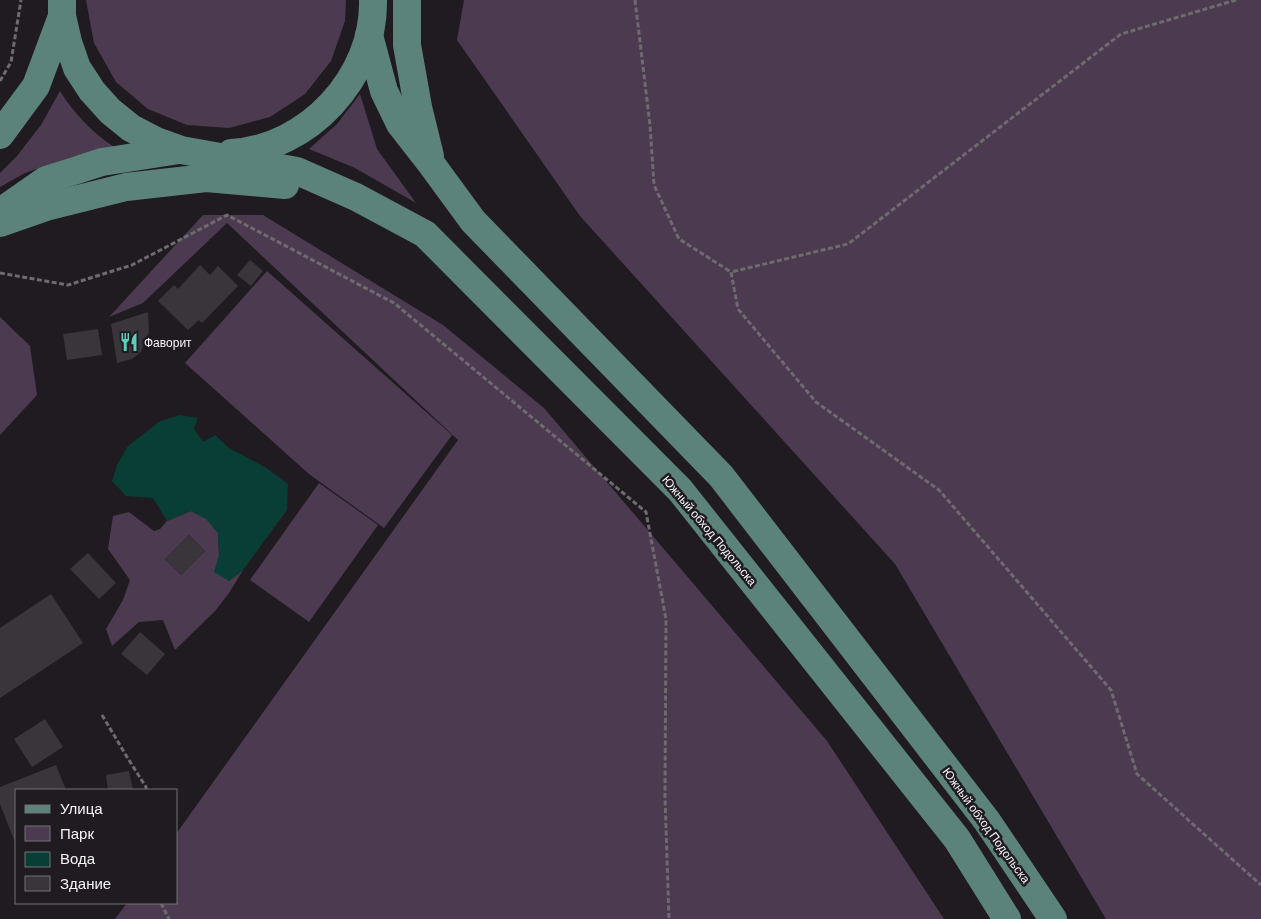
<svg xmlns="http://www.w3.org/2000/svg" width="1261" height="919" font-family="Barlow,sans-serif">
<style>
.green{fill:#4c3b50;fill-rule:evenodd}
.water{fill:#083e36}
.building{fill:#39353a}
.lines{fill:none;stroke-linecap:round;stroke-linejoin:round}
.path{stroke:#6e6b6f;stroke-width:3;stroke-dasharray:5 2.5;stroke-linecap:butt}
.primary{stroke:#5b837b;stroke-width:28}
.labels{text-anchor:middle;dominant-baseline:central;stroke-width:5;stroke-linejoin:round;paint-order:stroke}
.poi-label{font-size:12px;fill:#f6f4f7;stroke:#1f1b20;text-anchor:start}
.street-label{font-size:12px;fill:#f6f4f7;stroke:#1f1b20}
</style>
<rect width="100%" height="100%" fill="#1f1b20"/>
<!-- green -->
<g class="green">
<path d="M86,0h260l-1,21 -14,40 -26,33 -35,23 -41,11 -42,-3 -39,-16 -32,-27 -22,-39z"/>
<path d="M464,0h797v919h-155l-211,-355 -315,-348 -123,-176z"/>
<path d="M60,91c14,23 32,41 54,56l-43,10 -46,16 -25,14v-14l17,-17 24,-31z"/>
<path d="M360,94l17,55 39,54 -61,-35 -46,-19 28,-25z"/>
<path d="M203,215h60l180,110 101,83 283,333 117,178h-829l12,-16h49v-69l282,-394 -231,-217 -84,80 -34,14z"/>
<path d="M267,271l185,164 -68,93 -75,-54 -124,-111z"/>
<path d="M0,317l30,29 7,49 -37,40z"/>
<path d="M319,483l59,42 -69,97 -59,-42z"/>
<path d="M191,511l16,8 11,14 1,22 10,26 14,-11 -14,23 -14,18 -40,39 -12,-30 -24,2 -27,24 -6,-17 17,-29 7,-20 -22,-31 5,-33 16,-4 25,19 6,-2 7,-8zM189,535l16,16 -24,24 -16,-16z"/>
</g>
<!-- water -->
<path class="water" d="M180,415l18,3 -4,11 9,13 12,-7 14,13 36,19 23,17 -1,26 -44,60 -14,11 -15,-9 5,-17 -1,-22 -12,-14 -15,-8 -24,10 -14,-23 -27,-2 -14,-15 5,-16 10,-18 33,-26z"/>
<!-- building -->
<g class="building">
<path d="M250,260l13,11 -12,15 -14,-11z"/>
<path d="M200,265l10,10 8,-9 20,20 -36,37 -3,-3 -11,10 -30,-29 16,-16 4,4z"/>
<path d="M148,312l1,20 -8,20 -9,7 -15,4 -6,-39z"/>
<path d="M98,329l4,26 -35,5 -4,-26z"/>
<path d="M189,535l16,16 -24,24 -16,-16z"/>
<path d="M88,553l28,30 -17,16 -29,-30z"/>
<path d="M51,594l32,49 -83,55v-70z"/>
<path d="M140,632l25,22 -18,21 -26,-21z"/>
<path d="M45,719l18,28 -31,20 -18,-28z"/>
<path d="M56,765l10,25h-50v55l-16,-41v-17z"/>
<path d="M129,771l4,19h-25l-2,-15z"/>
</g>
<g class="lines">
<!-- path -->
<g class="path">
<path d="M635,0l15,125 4,60 25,54 52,33"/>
<path d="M1236,0l-115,34 -273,210 -117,28 7,37 78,93 123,88 172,200 26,84 124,111"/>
<path d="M0,81l11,-19 10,-62"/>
<path d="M0,273l68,12 64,-20 95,-50 167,88 252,209 20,107 -1,178 4,122"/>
<path d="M102,715l25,42 19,30v3"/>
<path d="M161,903l8,16"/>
</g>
<!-- primary -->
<g class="primary">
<path d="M62,0v16l6,26 9,26 15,23 18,20 21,17 25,13 25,9 116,21 59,26 69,37 255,256 277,349 50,80"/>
<path d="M407,0v45l11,62 12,49"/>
<path d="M369,35l15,56 16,33 32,41 41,56 248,255 266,345 66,98"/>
<path d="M0,135l36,-49 26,-70"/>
<path d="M231,153c77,-4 144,-76 142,-153"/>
<path d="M0,212l46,-32 56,-18 77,-12"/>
<path d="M0,223l46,-16 80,-20 80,-9 79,7"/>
</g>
</g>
<!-- icons -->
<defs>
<g id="restaurant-bare" transform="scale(1.5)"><path d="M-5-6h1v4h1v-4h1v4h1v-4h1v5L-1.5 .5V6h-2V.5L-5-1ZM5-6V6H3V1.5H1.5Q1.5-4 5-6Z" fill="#5cceba" stroke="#1f1b20" stroke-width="2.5" paint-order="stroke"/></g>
</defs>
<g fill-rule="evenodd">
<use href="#restaurant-bare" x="129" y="342"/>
</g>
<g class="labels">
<!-- poi labels -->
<g class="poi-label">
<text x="144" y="342">Фаворит</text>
</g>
<!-- street labels -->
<g class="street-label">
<text transform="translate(710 530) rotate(50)">Южный обход Подольска</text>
<text transform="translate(987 825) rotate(54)">Южный обход Подольска</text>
</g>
</g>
<!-- legend -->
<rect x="15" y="789" width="162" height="115" fill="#1f1b20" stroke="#757276"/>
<rect x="25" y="805" width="25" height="8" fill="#5b837b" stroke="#757276"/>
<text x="60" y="814" font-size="15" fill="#f6f4f7">Улица</text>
<rect x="25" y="826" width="25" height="15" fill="#4c3b50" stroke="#757276"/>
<text x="60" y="839" font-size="15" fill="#f6f4f7">Парк</text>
<rect x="25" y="852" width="25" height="15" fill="#083e36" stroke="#757276"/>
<text x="60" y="864" font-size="15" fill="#f6f4f7">Вода</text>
<rect x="25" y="876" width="25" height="15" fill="#39353a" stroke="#757276"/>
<text x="60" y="889" font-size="15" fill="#f6f4f7">Здание</text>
</svg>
